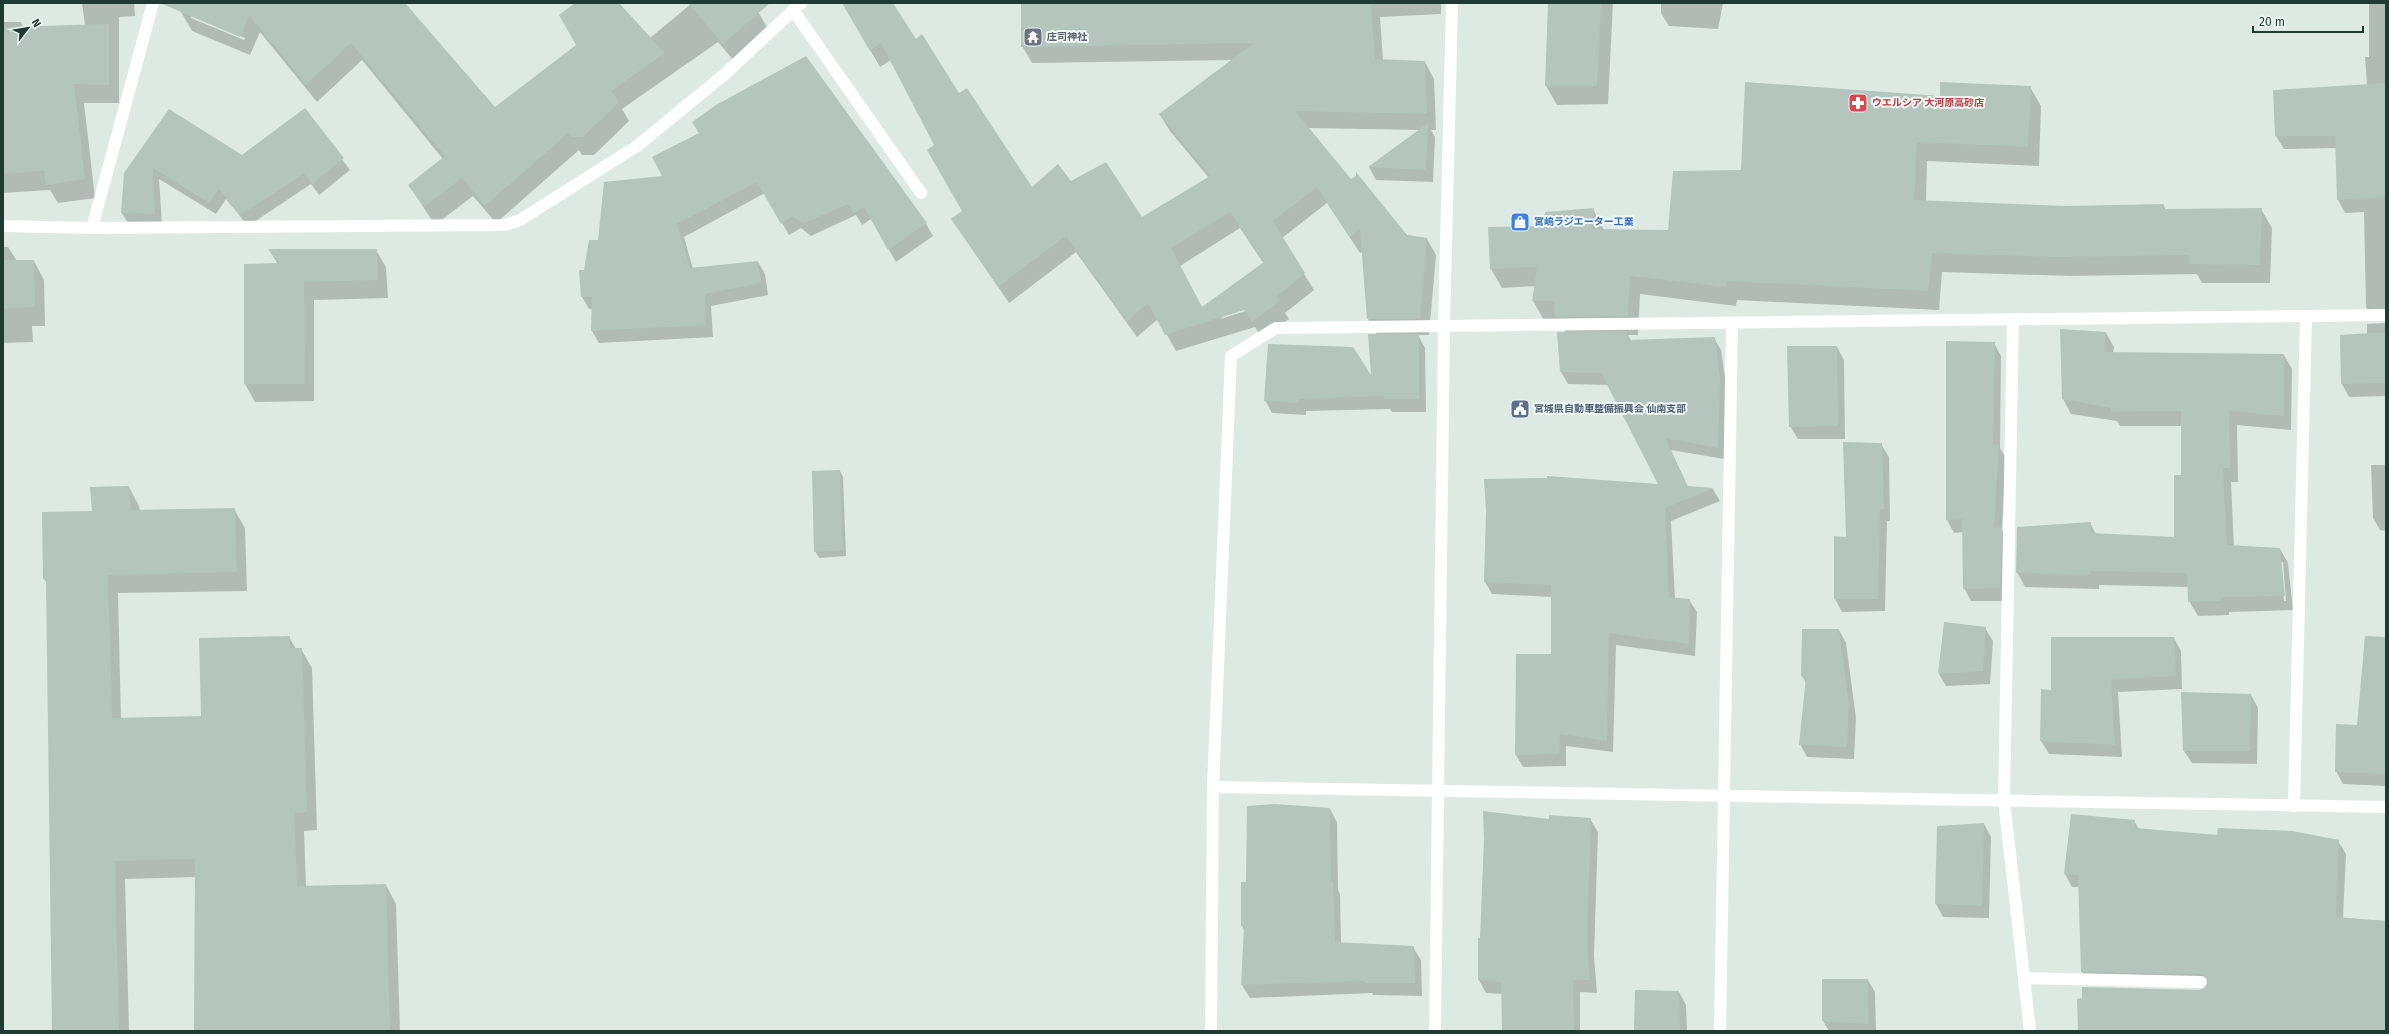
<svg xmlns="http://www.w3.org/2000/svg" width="2389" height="1034" font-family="'Fira Sans','Noto Sans JP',sans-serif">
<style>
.shadow{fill:#0003;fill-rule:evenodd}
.building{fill:#b3c5bd;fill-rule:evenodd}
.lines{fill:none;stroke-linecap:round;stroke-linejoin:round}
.street{stroke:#fff;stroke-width:12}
.labels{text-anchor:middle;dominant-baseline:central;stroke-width:4;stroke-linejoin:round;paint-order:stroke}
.worship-label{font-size:10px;font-weight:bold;fill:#5b616d;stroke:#eef7f2;text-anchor:start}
.health-label{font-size:10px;font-weight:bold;fill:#be3a42;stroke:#eef7f2;text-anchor:start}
.shop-label{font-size:10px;font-weight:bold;fill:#366cbe;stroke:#eef7f2;text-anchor:start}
.service-label{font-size:10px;font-weight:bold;fill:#4e5e75;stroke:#eef7f2;text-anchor:start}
</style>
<rect width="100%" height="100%" fill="#ddeae4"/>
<!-- shadow -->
<g class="shadow">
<path d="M82,3h52l1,13 -16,1v86h-35l11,95 -37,5 -8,-13 -47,3v-171h18l3,6 61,-2z"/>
<path d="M181,3h223l91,106 82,-64v-42h38l35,35 42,-35h57l10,10 10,18 -35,30 -16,-19 -96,67 7,12 -35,34h-12l-3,-5 -83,73 -23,-27 -38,29 -26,-40 34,-26 -81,-99 -45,42 -57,-70 -10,23 -58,-24 -11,-19zM191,16l54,22 -1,2 -53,-22z"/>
<path d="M843,3h48l24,37 117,149 39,-6 70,35 68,-40 -39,-47 -10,-16 73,-55 -201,3 -10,-17v-43h419v11l-61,3 3,43 42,2 9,17 2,51h-5l4,7 -2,45 -57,-2 -7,-13 51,-37 -112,-2 43,53 56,54 20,4 9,16 -7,80h-11l7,13 1,64h-34l-2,-3 -84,2v4l-34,-2 -7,-13 107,-21 5,-44 -9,-16 -5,-68 -3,2 -33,-50 -45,35 32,52 -29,23 4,6 -27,19 -7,-11 -79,24 -18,-32 -21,18 -61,-85 -67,51 -57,-84 12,-7 -28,-67 -45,-85 -11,7zM1240,228l24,36 -61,45 -23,-43zM1248,308l1,2 -29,9 4,-3z"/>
<path d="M1549,3h64l-5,101 -51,1 -11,-19z"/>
<path d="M1661,3h62l-5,26 -49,-3 -8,-13z"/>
<path d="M2369,3h17v317h-12l-8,-13 -2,-95 -19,1 -7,-13 -2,-52 -52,1 -8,-13 91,-51 -2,-28h4z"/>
<path d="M2030,87l11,19 -2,60 -112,-5 -1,41 141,5 96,-2 3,5 95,-1 11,19 -2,55h-68l-5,-9 -127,2 -128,-4 -3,38 -202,-10 -1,6 -96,-12 -2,41h-10l3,6 83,-3 7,12 6,41 -3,68 -53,-9 17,37 25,2 7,12 -49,20 4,78 14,1 8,12 -2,44 -79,-11 -3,107 -47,-6v20l-43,1 -7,-12 36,-100v-58l-60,-3 -7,-12 2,-71 173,-26 -52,-100 -40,-1 -7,-12 5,-39 -8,-13h-14l-11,-19 2,-15 -33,2 -11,-19 53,-42 49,-18 11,21 65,1 73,-60 199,-74z"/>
<path d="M169,110l73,46 63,-46 45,60 -31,25 -8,-11 -63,42 -22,-27 -10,15 -57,-35 3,46h-33l-7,-12 3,-40z"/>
<path d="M700,134l226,90 7,12 -37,26 -25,-43 -9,6 -6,-10 -45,21 -10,-8 -12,7 -24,-42 -81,44 9,32 65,-7 7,12 3,21 -57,11 2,31 -114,6 -7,-12 1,-22h-4l-7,-12 -2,-26h5l14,-30 64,-64z"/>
<path d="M3,247h5l9,14h17l10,19 1,46h-13l1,16 -30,1z"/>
<path d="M269,250h107l10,17 2,31 -74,2v101l-59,1 -10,-18 33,-120z"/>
<path d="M2386,323v73l-37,1 -7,-13 25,-50v-10z"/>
<path d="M2106,333l8,14 -1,6 171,2 8,14 -1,61 -54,-5 1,57h-7l3,65 46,2 8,14 5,47 -64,2v3l-31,1 -9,-15v-14l-90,-2v4l-74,-2 -8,-15 73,-49 6,11 79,4 7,-62v-50h-62l-3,-5 -46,-7 -8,-15zM2281,562h2l3,39h-2z"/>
<path d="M1946,342l48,1 7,13 -1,92 6,10 -4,72 6,11 -2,60h-35l-7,-13 -1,-56 -9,1 -7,-13z"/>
<path d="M1837,347l7,13 1,79h-47l-8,-13z"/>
<path d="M1881,444l8,13 1,64h-3l-2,90 -43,1 -7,-13 12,-61z"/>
<path d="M2371,465h15v66l-6,-1 -7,-12z"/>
<path d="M840,471l3,6 3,79 -27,2 -4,-7z"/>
<path d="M129,487l10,19 1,5 94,-2 11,19 2,63 -129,2 3,126 81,-2 87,-80 7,12h5l11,19 5,162 -13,1 2,56 80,-2 10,19 4,127h-205l1,-154 -71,2 4,152h-76l-6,-448 -3,-4 49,-67z"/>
<path d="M1985,628l8,13 -3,43 -44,2 -7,-12z"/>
<path d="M1839,630l7,13 10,75 -2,41 -47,-2 -7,-13 6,-61 -4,-7z"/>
<path d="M2174,638l7,13 1,38 -64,3 4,65 -73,-3 -8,-13 11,-50z"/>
<path d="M2386,647v139l-43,-2 -7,-13 22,-45z"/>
<path d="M2251,695l7,13 -1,56 -65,-1 -8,-12z"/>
<path d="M1330,809l7,13 1,68 2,4 1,49 72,4 8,13 1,36 -49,-1 -1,-2 -122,5 -8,-13 3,-53 -3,-6 5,-43z"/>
<path d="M1590,819l8,13 -4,124 3,37 -17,-1v39h-77l-1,-37 -16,-1 -7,-13 2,-41 69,-119z"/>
<path d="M2134,821l5,8 79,7 120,5 8,13 -3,64 43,3v110h-307l129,-44 -118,-3 -8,-12 -2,-85h-8l-7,-13z"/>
<path d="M1984,824l7,13 -2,81 -46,-1 -7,-13z"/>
<path d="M1868,980l7,12 1,39h-47l-6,-10z"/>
<path d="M1679,992l7,13 1,26h-52z"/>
</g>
<!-- building -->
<g class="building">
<path d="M160,3h245l90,104 81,-62 -17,-30 16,-12h44l46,50 -54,38 8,11 -36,35h-12l-3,-4 -83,73 -23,-28 -38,29 -16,-22 37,-29 -94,-113 -45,42 -57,-70 -9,22z"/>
<path d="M688,3h82l-47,41z"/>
<path d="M842,3h51l23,36 6,-5 37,59 8,-5 65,99 26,-23 13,17 35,-19 36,55 68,-41 -51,-62 95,-71 -233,4v-44h350l4,56 50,2 2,53 -132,-3 56,68 5,-3v-4l51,63 20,3 -7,81h-53l-7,-90 -10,8 -33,-50 -44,34 32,52 -28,23 3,5 -28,21 -8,-12 -79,25 -17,-32 -21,18 -61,-85 -68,51 -47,-68 11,-8 -35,-61 7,-5 -53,-102 -11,8zM1230,212l34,50 -62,45 -31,-59z"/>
<path d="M1548,3h53l-4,83h-52z"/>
<path d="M109,24v61l-35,-1 11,95 -39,6 -2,-14 -41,3v-147z"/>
<path d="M806,56l121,167 -39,27 -24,-43 -10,6 -6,-9 -45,20 -10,-8 -12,8 -24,-42 -80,42 13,44 68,-7 3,22 -56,11 1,31 -115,6 1,-34h-11l-2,-27h5l5,-30h9l6,-58 58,-6 -10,-19 47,-24 -7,-11 24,-17z"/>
<path d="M1745,82l195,14v-14l91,4 -3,61 -111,-5 -3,58 153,6 97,-2 -1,5 99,-1 -2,57 -70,-1 -1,-9 -131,2 -126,-4 -4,38 -202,-10v6l-96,-11 -2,40 -73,1 -1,-16h-22l5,-34 -47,2 -2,-42 55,-1 2,-14 49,-4 -2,21 76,1 5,-59 68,-1z"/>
<path d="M2386,83v114l-49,3 -2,-64h-60l-2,-46z"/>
<path d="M305,108l39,50 -32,26 -8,-10 -64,41 -21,-26 -10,14 -56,-35 2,46 -34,-1 3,-40 45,-64 73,46z"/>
<path d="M1428,123l-2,47 -58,-3z"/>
<path d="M268,249h109l1,31 -74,2 1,102h-61v-120l35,-1z"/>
<path d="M3,260h31l1,47 -32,2z"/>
<path d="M2060,329l46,3 -2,20 180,2v62l-55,-5 1,57h-7l4,77 53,3 5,48 -63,1 -1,4 -33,1 -1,-29 -96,-2v4l-75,-2 1,-46 74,-5v11l83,4v-62h7v-64l-70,1v-4l-49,-9z"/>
<path d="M1627,331v9l88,-3 5,41 -2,70 -53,-10 22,48 27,2 -49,20 4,89 21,2 -1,45 -80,-11 -2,108 -47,-7 -1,20 -44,1 1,-101h35v-69l-67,-3 2,-71 -2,-32 63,-1v-2l111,8 -57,-111 -41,-1 -3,-40z"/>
<path d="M2386,332v51l-45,1 -1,-49z"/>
<path d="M1368,334h51v65h-35v-3l-85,3v4l-35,-2 4,-57 85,3 18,28z"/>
<path d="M1946,341l49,1 -2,103 6,-1 -5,84 8,-1 -2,61 -37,1 -1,-70 -16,1z"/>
<path d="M1787,346h50l1,80 -49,1z"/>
<path d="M1843,442l39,1 2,66h-4l-2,90h-44v-63l12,1z"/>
<path d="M840,470l3,80 -29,2 -2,-81z"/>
<path d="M129,486l2,24 104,-2 2,64 -129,3 4,143 89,-2 -2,-78 91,-2v12h12l5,164 -13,1 3,73 89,-2 4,147h-196l1,-172 -80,2 4,170h-67l-6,-452h-3l-1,-67 50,-1 -2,-24z"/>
<path d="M1944,622l42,5 -3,44 -45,3z"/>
<path d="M1802,629h37l10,76 -2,42 -48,-2 7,-69h-5z"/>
<path d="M2365,636l21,1v137l-51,-2 1,-48 21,1z"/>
<path d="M2051,637h123l2,39 -65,3 4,66 -75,-4 1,-52 10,1z"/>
<path d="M2181,692l70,2 -1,57h-67z"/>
<path d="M1275,804l55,4 1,73h2l2,61 79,4 1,37h-50v-2l-124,4 3,-59h-3v-44h5l1,-76z"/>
<path d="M1483,811l66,8v-4l42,3 -4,125 3,37h-17l1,51h-72l-1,-49 -23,-2v-42h2l4,-99z"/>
<path d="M2071,814l64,6v8l82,7 1,-7 74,3 47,9 -3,77 50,4v110h-308l-1,-32 5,-1v-11l119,3 6,-4 1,-4 -3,-6 -4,-2 -120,-2 -3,-97 -14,-1z"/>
<path d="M1984,823l-2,83 -47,-2 2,-78z"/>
<path d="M1822,979h46l1,45 -47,-3z"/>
<path d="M1635,990l44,1 1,40h-46z"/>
</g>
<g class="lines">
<!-- street -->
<g class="street">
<path d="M793,10l128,183"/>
<path d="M3,226l89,2 61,-225"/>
<path d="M92,228l413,-3 15,-5 117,-74 88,-72 76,-71"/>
<path d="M2013,319l-9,481 26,231"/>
<path d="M1213,787l1173,20"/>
<path d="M2294,806l12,-490"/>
<path d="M2024,978l177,4"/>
<path d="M1211,1031l2,-244 18,-431 45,-28 1110,-13"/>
<path d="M1435,1031l9,-705 8,-323"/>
<path d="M1720,1031l12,-708"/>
</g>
</g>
<!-- icons -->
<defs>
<g id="temple-square" transform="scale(1)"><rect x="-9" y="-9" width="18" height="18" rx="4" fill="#6b7280" stroke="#eef7f2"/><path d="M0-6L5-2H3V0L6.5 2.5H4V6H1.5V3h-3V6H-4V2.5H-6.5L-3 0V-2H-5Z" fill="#fff"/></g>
<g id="pharmacy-square" transform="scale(1)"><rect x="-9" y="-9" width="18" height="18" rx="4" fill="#e0444e" stroke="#eef7f2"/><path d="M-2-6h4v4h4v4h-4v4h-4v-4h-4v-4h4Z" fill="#fff"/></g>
<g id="shop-square" transform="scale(1)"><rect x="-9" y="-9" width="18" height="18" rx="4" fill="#3f7fe0" stroke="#eef7f2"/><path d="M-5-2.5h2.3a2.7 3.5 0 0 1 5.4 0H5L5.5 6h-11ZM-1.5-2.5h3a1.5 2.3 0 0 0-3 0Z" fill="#fff"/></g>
<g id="civic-square" transform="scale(1)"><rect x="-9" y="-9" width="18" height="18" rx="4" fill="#5c6f8a" stroke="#eef7f2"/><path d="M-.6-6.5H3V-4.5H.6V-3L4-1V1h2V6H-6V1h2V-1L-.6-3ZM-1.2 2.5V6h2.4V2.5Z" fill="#fff"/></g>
</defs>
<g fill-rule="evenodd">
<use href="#temple-square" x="1033" y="37"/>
<use href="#pharmacy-square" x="1858" y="103"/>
<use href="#shop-square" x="1520" y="222"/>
<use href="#civic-square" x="1520" y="409"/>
</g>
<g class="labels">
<!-- worship labels -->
<g class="worship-label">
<text x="1047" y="37">庄司神社</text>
</g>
<!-- health labels -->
<g class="health-label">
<text x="1872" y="103">ウエルシア 大河原高砂店</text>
</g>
<!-- shop labels -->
<g class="shop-label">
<text x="1534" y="222">宮嶋ラジエーター工業</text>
</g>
<!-- service labels -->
<g class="service-label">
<text x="1534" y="409">宮城県自動車整備振興会 仙南支部</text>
</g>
</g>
<!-- border -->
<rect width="2389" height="1034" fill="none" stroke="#1e3a32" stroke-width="8"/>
<!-- north arrow -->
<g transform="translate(28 28) rotate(59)" stroke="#eef7f2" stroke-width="3" paint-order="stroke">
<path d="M0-3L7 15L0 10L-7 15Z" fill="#1e3a32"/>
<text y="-6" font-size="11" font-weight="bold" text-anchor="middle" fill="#1e3a32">N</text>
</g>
<!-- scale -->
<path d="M2253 26v6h110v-6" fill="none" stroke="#1e3a32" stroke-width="2"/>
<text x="2259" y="26" font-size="12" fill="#1e3a32" stroke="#eef7f2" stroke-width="3" paint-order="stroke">20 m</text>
</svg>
